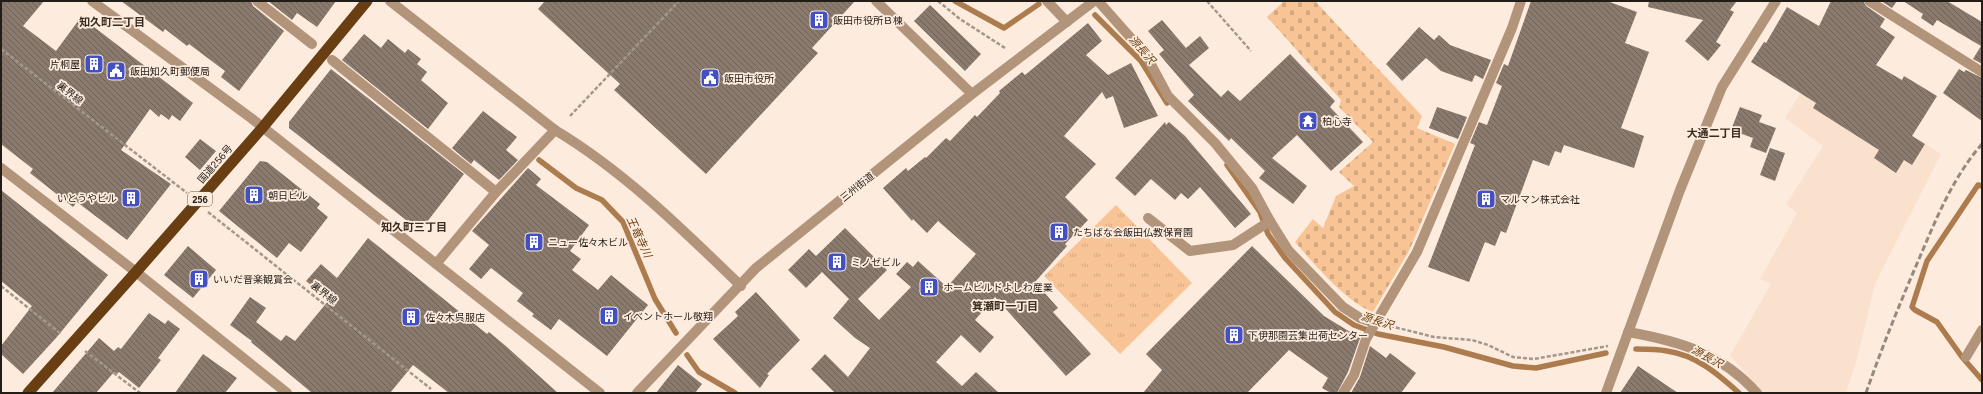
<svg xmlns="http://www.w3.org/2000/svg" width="1983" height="394" font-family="Figtree,'Noto Sans JP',sans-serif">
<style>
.built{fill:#f9e1ce}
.cemetery{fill:url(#cemetery-stones)}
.park{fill:url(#park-tufts)}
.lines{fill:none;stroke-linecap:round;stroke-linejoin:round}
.stream{stroke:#ac7c4f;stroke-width:5.5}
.building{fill:url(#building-back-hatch)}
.path{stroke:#a3978c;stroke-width:2.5;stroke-dasharray:4 2;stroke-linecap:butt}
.service{stroke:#b2947b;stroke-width:10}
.minor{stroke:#b2947b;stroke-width:10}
.tertiary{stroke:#b2947b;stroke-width:10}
.trunk{stroke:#683e12;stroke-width:11}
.rail{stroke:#968a80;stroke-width:3;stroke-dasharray:6 3;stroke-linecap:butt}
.labels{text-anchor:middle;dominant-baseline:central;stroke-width:3.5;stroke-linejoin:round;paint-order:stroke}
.shield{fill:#fdecde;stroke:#645b53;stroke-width:1}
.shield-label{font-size:9px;font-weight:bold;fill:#231d18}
.poi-label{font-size:10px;fill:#231d18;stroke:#fdecde;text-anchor:start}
.street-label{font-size:10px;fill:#231d18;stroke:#fdecde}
.neighbourhood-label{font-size:11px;font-weight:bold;fill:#382b20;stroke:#fdecde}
.water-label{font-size:11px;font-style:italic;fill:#6a3e0e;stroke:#fdecde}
</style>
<defs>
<pattern id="cemetery-stones" width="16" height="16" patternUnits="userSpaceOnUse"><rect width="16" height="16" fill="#f8c495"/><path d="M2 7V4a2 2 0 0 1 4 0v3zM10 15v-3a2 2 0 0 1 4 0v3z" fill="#d4a880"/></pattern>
<pattern id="park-tufts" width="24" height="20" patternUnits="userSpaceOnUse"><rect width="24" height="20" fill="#f8c495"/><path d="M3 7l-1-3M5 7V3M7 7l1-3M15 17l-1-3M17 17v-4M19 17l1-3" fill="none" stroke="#d4a880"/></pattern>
<pattern id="building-back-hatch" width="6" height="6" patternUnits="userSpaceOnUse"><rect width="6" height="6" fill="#897a6d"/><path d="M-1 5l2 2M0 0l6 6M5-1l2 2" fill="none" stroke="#706359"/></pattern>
</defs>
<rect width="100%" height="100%" fill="#fdecde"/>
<!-- built -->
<path class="built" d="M1814,72l127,82 -66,130 -18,75 -11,34h-82l-34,-37 41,-72 -11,-5 37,-66 -11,-9 37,-58 -38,-28z"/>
<!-- cemetery -->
<path class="cemetery" d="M1284,1h31l107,115 -5,12 38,16 -46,107 -36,61c-27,-10 -59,-48 -78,-70l18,-23 10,9 13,-32 18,-10 -15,-14 34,-30 -34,-35 2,-7 -74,-83z"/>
<!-- park -->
<path class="park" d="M1116,205l76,78 -72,71 -76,-78z"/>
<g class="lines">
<!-- stream -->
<g class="stream">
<path d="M955,1l49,27 35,-24"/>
<path d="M1095,15l46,46 26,42"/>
<path d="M539,160l37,28 26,12 21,22 32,77 21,34"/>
<path d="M1227,165l33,47 8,22 17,24 50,54 19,13 24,9 66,13 69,19 23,2 70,-15"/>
<path d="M1982,186l-4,-1 -51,76 -15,46 3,3 22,12 25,35 20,23"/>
<path d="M1636,349c10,0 21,0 31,2 29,4 51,23 72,42"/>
<path d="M687,355l12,17 36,21"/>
</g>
</g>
<!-- building -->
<g class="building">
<path d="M1,1h43l-21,25 33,25 25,-34 112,86 -13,18 -8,-6 -3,5 -8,-6 -2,3 -9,-8 -29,41 50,34 -44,56 -50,-38 -4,5 -43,-34 3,-4 -32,-25z"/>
<path d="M121,1h130l2,5 31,25 -45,60 -18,-14 4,-6 -36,-27 -2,2 -22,-17 -2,3z"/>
<path d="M268,1h68l-19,26 -20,-14 -5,7z"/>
<path d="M545,1h310l-43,47 6,5 -112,121 -92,-84 6,-6 -82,-75z"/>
<path d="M1531,1h76l30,11 -12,31 24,9 -28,76 23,8 -10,32 -70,-23 -3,8 -6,-2 -6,15 -16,-6 -27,73 -5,-2 -6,15 -10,-4 -16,40 -41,-15 47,-122 -5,-2 9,-21 8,3 15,-39 -6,-3 8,-19 4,2z"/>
<path d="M1649,1h88l-7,9 4,2 -18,30 5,3 -13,16 -23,-20 18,-21 -55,-13z"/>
<path d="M1831,1h32l3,5 19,13 -5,8 15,10 -19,28 26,15 2,-4 33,20 -25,40 13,8 -13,21 -8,-5 -8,13 -22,-15 5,-8 -66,-42 3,-5 -65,-41 13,-20 2,1 21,-36 32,19z"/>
<path d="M1881,1h16l-5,7z"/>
<path d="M1903,1h44l35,21v42l-9,-5 8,-13 -44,-26 -4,6 -12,-8 2,-4z"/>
<path d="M930,5l51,49 -16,17 -51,-50z"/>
<path d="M1162,20l24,28 14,-12 9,12 -20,17 32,32 7,-7 12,11 50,-47 45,47 -5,6 33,35 -32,29 -34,-36 -25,23 35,28 -14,18 -34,-26 6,-7 -34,-33 -2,3 -41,-40 6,-6 -35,-41 5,-4 -16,-19z"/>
<path d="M1088,23l14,18 -16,14 22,20 23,-12 27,53 -34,12 -11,-32 -7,3 -4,-7 -38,44 32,28 -31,33 23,23 -23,24 2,2 -32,36 23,26 -5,4 38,42 -25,22 -71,-79 -20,23 19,17 -14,16 -19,-18 -25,27 26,24 14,-14 23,21h-164l-24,-24 14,-15 23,23 22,-29 -15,-10 -22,-20 16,-19 -27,-27 -16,16 -18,-18 21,-21 7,7 29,-28 42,42 -29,29 21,21 32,-33 -15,-13 11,-12 6,5 5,-6 29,26 29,-33 -38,-33 -11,12 -14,-14 -1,2 -29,-33 23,-20 2,3 17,-14 1,1 20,-20 4,3 25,-26 2,2 23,-24 -1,-2 23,-19 3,3z"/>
<path d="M1419,27l15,13 5,-5 11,10 41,15 -8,19 -8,-4 -3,7 -31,-11 -15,-13 -24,23 -16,-17z"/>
<path d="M364,34l17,14 7,-9 17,14 3,-4 13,10 -4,5 10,8 -6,8 27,23 -20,26 -86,-69z"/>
<path d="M331,69l133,105 -44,57 -131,-103v-6z"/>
<path d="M1959,69l5,3 2,-2 16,8v43l-39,-28z"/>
<path d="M1437,107l30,10 -9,22 -29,-11z"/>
<path d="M1740,107l22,8 -3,7 17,6 -10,25 -16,-6 3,-9 -22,-8z"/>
<path d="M483,111l34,26 -11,13 12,10 -19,20 -25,-20 -3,4 -19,-16z"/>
<path d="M1165,122l1,3 3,-3 16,14 66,78 -16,14 -35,-41 -12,12 -7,-6 -6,7 -24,-21 -16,17 -20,-18z"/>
<path d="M200,139l16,12 -16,19 -15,-13z"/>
<path d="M1770,148l15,5 -10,28 -15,-6z"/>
<path d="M260,161l7,1 53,42 -3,4 11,9 -27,35 -12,-9 -12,15 -58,-47z"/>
<path d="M528,168l13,11 -5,6 53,40 -19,26 11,8 -9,11 26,20 13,-15 37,30 -41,51 -48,-37 -8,11 -19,-14 2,-2 -17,-13 6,-8 -32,-25 -10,11 -12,-10 20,-24 -17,-14z"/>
<path d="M1,190l107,85 -52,63 -33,36 -22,-20v-8l31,-40 -31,-25z"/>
<path d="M368,238l119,96 2,-2 18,15 51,46h-109l-36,-28 -23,28h-78l-61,-51 1,-1 -22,-16 20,-28 16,11 -10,14 25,19 5,-6 9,6 34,-41 -23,-19 15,-17 16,14z"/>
<path d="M188,246l28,24 -23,28 -29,-23z"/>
<path d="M1252,246l72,70 36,22 -12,34 -11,21h-6l-9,-5 6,-10 -39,-28 -42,43h-104l19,-23 -16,-16z"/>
<path d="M756,292l44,48 -33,34 2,1 -9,13 -47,-49 25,-23 -3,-4z"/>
<path d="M149,313l16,11 3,-4 12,9 -22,29 3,2 -22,28 -20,-16 -2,2 -3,-2 -18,21h-44l47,-55 15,13 4,-4 3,2z"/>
<path d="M1370,346l16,12 4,-5 26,20 -15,20h-50l9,-16z"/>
<path d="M203,354l34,24 -12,15h-50z"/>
<path d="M678,365l24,19 -7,9h-39z"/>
<path d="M1638,366l40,27h-58z"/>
</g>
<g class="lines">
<!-- path -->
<g class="path">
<path d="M938,1l22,18 45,29"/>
<path d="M1207,1l44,50"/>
<path d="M1,49l186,144"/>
<path d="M570,116l109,-115"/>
<path d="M208,212l223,177"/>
<path d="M1,286l60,48"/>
<path d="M1390,326l44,11 38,3 16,5 25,12 21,2 74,-13"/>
<path d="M85,351l55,42"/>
</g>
<!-- service -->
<g class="service">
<path d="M257,1l55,43"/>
<path d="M1047,1l20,21"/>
<path d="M1098,1l48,54 22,41 47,47 37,45 18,33 18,29 55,57 17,11 15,5"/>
<path d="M332,60l164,132"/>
<path d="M1148,218l42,33 43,-6 37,-24"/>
<path d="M1343,393l11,-18 12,-36 51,-87 95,-224 9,-27"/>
</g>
<!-- minor -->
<g class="minor">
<path d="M876,1l96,93"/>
<path d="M1869,1l113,71"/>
<path d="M1,168l135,104 151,121"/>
<path d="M436,264l60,-72 59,-62c70,42 128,100 186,156"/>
<path d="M1628,332c51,9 93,21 129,61"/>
<path d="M1966,357l16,-27"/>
</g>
<!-- tertiary -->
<g class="tertiary">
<path d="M92,1l159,117 349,275"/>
<path d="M390,1l165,129"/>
<path d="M637,393l119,-125 216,-174 122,-93"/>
<path d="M1606,393l74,-203 42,-103 54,-86"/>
</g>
<!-- trunk -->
<path class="trunk" d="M28,393l108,-121 127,-145 104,-126"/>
<!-- rail -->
<path class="rail" d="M1866,393c16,-46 34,-90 53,-134 17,-40 34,-82 63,-115"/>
</g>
<!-- icons -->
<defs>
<g id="building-square" transform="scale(1)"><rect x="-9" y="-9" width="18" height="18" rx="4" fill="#4250c4" stroke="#fdecde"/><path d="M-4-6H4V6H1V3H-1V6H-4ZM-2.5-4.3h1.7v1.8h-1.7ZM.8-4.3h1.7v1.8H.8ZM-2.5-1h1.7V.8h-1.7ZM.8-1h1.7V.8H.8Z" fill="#fff"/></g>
<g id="civic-square" transform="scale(1)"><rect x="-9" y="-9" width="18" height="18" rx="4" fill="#4250c4" stroke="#fdecde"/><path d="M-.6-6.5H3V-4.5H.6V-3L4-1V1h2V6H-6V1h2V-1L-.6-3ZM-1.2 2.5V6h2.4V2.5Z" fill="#fff"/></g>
<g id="temple-square" transform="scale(1)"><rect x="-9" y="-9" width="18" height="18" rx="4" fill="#4250c4" stroke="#fdecde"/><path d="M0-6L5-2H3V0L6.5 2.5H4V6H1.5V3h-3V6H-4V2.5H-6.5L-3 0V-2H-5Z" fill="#fff"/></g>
</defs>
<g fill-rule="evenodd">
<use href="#building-square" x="819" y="20"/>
<use href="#building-square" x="94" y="64"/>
<use href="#civic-square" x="116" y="71"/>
<use href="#civic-square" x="710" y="78"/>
<use href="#temple-square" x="1308" y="121"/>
<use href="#building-square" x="254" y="195"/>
<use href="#building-square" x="131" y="198"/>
<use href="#building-square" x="1486" y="199"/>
<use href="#building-square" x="1059" y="232"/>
<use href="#building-square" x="534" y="242"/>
<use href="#building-square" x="837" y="262"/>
<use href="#building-square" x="199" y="279"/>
<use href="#building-square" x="929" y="287"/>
<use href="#building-square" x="609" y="316"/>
<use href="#building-square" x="411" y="317"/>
<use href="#building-square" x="1234" y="335"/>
</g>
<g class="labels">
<!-- shield labels -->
<rect class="shield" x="188" y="192" width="24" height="14" rx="3"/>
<g class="shield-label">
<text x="200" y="199">256</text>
</g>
<!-- poi labels -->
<g class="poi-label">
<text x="833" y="20">飯田市役所Ｂ棟</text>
<text x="80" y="64" text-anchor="end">片桐屋</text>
<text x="130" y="71">飯田知久町郵便局</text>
<text x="724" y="78">飯田市役所</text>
<text x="1322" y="121">柏心寺</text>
<text x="268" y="195">朝日ビル</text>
<text x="117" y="198" text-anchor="end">いとうやビル</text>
<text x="1500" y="199">マルマン株式会社</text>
<text x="1073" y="232">たちばな会飯田仏教保育園</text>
<text x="548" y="242">ニュー佐々木ビル</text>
<text x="851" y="262">ミノゼビル</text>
<text x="213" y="279">いいだ音楽観賞会</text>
<text x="943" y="287">ホームビルドよしわ産業</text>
<text x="623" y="316">イベントホール敬翔</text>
<text x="425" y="317">佐々木呉服店</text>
<text x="1248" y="335">下伊那園芸集出荷センター</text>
</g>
<!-- street labels -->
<g class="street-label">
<text transform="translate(70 93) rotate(38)">裏界線</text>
<text transform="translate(215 164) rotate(-49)">国道256号</text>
<text transform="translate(857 187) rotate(-39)">三州街道</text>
<text transform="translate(324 293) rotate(38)">裏界線</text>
</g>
<!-- neighbourhood labels -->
<g class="neighbourhood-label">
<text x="112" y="22">知久町二丁目</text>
<text x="1714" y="133">大通二丁目</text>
<text x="414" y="227">知久町三丁目</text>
<text x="1005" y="306">箕瀬町一丁目</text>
</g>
<!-- water labels -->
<g class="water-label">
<text transform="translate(1142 50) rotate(49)">源長沢</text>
<text transform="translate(639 237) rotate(65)">王竜寺川</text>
<text transform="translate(1377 321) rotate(18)">源長沢</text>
<text transform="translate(1707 357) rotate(29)">源長沢</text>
</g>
</g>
<!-- border -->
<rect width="1983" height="394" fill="none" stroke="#231d18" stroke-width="4"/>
</svg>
